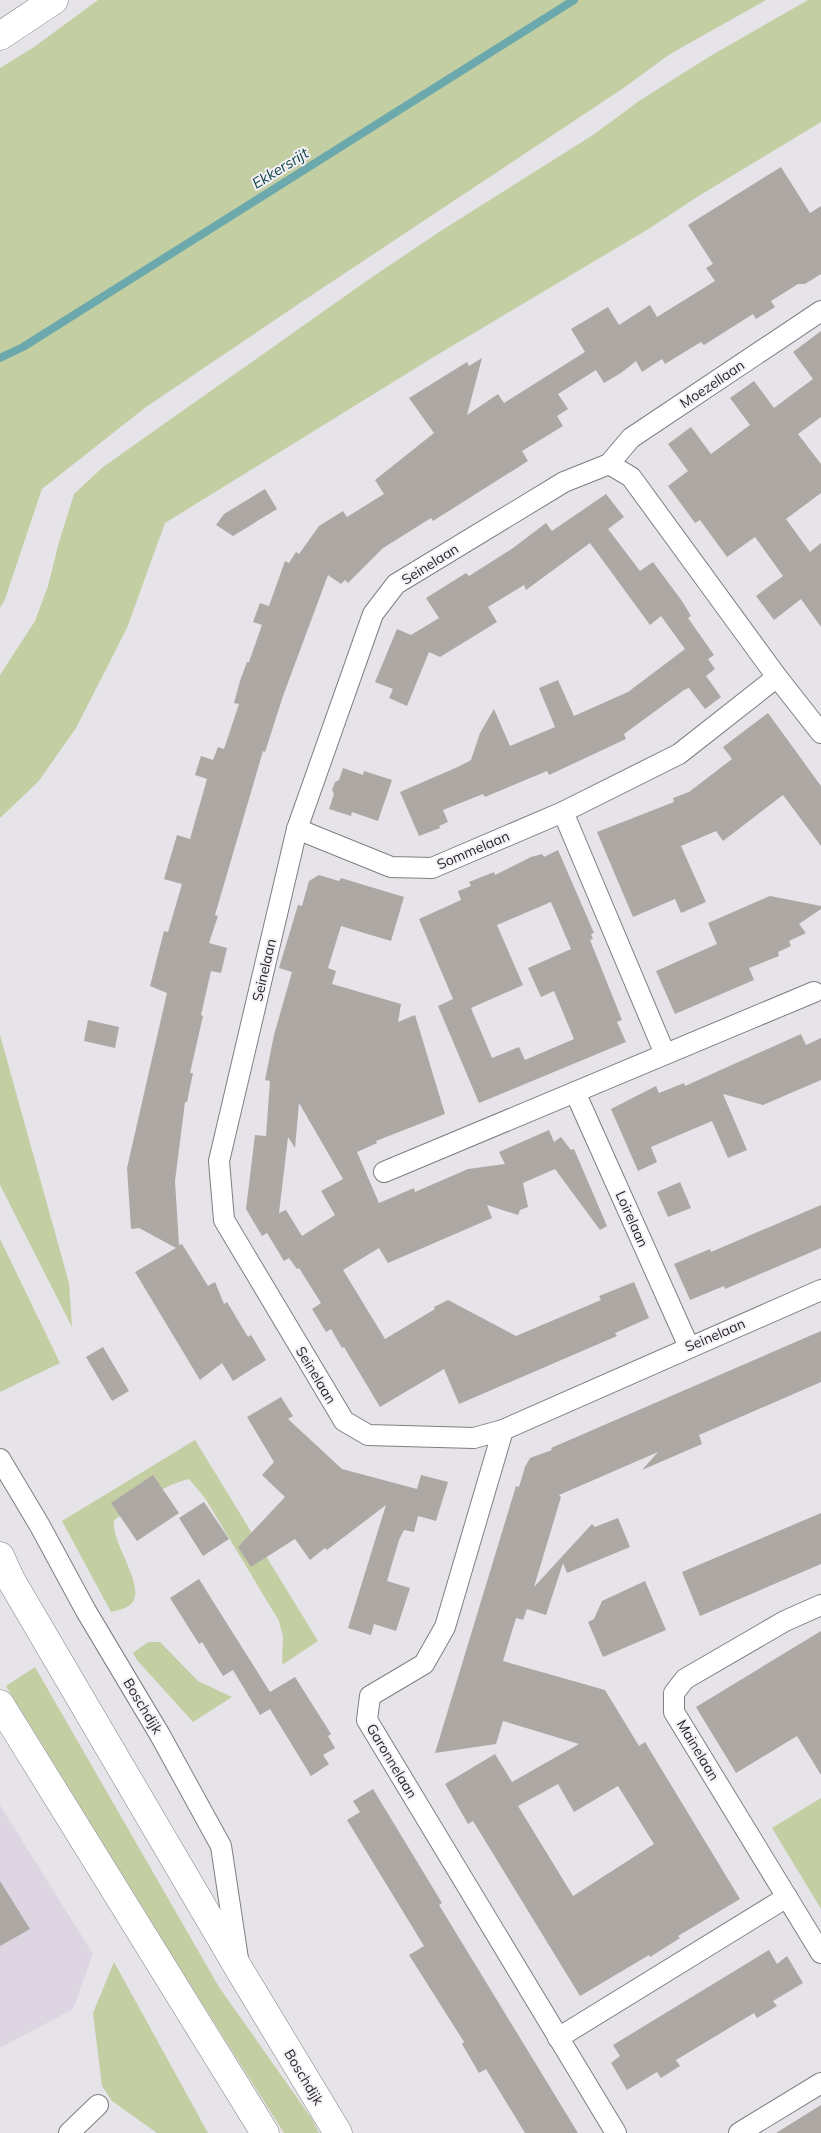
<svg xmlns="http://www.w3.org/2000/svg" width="821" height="2133" font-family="Mulish,sans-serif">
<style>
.built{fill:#ddd6e2}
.green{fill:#c3cfa3}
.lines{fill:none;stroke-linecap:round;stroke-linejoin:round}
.stream{stroke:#6ca9ac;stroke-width:8}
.building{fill:#aea8a5;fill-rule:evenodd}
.minor-casing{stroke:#817e83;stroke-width:22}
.primary-casing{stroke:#817e83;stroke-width:29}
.motorway-casing{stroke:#817e83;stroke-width:29}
.minor{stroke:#fff;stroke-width:20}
.primary{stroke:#fff;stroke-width:28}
.motorway{stroke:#fff;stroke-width:28}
.labels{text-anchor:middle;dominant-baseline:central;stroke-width:4;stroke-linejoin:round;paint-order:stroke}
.street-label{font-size:14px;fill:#282629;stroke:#f3f0f6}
.water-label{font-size:15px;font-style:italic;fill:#0f484a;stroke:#f3f0f6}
</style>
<rect width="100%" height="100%" fill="#e6e3e9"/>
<!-- built -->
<path class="built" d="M0,1805l93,149 -20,55 -73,39z"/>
<!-- green -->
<g class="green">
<path d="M98,0h668l-96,54 -45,33 -322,214 -157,106 -104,82 -37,110 -5,9v-540l34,-21z"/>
<path d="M808,0h13v122l-124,75 -47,31 -218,130 -267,165 -38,105 -51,100 -38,54 -38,36v-143l35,-54 13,-35 11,-44 15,-48 29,-27 262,-185 71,-48 157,-99 46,-34 73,-46z"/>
<path d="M0,1035l69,248 3,44 -72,-142z"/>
<path d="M0,1239l60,124 -60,29z"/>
<path d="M195,1440l123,201 -36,24 1,-28 -4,-16 -74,-123 -16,-19c-27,6 -52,27 -75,41 -3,25 35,69 16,85 -5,4 -13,5 -19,7l-49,-91z"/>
<path d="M148,1642h12l38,39 34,16 -39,25 -56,-62 -4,-7z"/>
<path d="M35,1667l184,320 93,132 7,14h-35l-84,-133 -194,-314z"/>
<path d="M821,1798v111l-49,-81z"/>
<path d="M114,1962l94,171h-51l-45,-32 -10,-15 -9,-73z"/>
</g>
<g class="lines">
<!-- stream -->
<path class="stream" d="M0,358l23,-11 551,-347"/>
</g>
<!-- building -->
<g class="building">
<path d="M781,167l29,46 11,-7v68l-16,10h-7l-27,17 4,6 -19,12 -3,-5 -49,31 -3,-3 -36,22 -3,-5 -20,13 -6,-11 -15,12 -17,10 -8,-13 -38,24 10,15 -11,7 6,10 -41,25 6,10 -95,60 -2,-3 -48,30 -35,35 -3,-3 -4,4 -13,-9 -45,121 -18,56 -2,-1 -48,164 3,1 -9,27 18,5 -6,25 -10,-2 -10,44 2,1 -13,57h3l-6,29h-2l-10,79 4,64 3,-1 26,42 7,-4 9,22 3,-2 21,35 3,-2 15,25 -33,21 -11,-18 -22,17 -65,-108 41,-24 -37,-20 -8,1 -4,-61 40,-175 -17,-7 14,-55 4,1 14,-48 -18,-5 13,-44 13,4 17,-60 -12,-4 6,-19 12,4 5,-13 6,2 15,-45 -5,-1 6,-22 7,-19h2l13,-37 -9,-3 7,-19 9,3 16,-45 4,2 7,-11 3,2 20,-28 24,-15 4,6 37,-23 -9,-14 59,-47 -25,-35 58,-36 2,4 13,-8 -15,57 31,-21 6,9 81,-51 -14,-23 37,-22 11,18 31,-20 7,12 58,-36 -9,-13 7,-4 -25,-39z"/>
<path d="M821,331v86l-23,17 23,30v29l-35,26 24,33 11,-9v84l-20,-28 -27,21 -18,-24 27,-20 -28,-39 -28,20 -27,-37 -5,3 -27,-37 20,-15 -20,-27 23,-17 20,27 39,-29 -20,-27 24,-17 20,27 20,-15 19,-14 -20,-27z"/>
<path d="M265,489l12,20 -44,27 -17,-11 8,-11z"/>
<path d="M606,494l18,23 -16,12 32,42 13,-9 29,39 9,15 -3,2 26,37 -6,4 7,10 -9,7 15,21 -16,12 -16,-21 -5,2 -60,44 2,5 -77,36 -2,-4 -62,26 -2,-3 -40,16 5,12 -9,4 1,2 -21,8 -19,-44 60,-26 11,-6 9,-27 14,-24 16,37 45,-19 -16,-39 19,-8 16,36 54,-24 57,-43 -24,-33 -11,9 -60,-82 -64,47 -2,-5 -36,22 9,15 -57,35 -11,-5 -22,54 -18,-8 4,-9 -18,-7 22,-53 14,6 28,-17 -13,-20 40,-25 3,3 44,-28 33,-25 6,8z"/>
<path d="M768,713l53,73v60l-38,-51 -60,46 -7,-10 -35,15 25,56 -25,11 -6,-14 -42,18 -36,-85 77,-30 -1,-4 16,-6 43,-33 -9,-12z"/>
<path d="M343,768l20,7 1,-4 28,9 -14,41 -26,-9 -1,4 -22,-7 5,-15 -2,-4 3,-8 4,-2z"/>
<path d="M558,850l36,83 -3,1 2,5 -3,1 32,80 -5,2 9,20 -147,61 -41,-97 15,-7 -34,-80 42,-19 -3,-9 13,-5 -2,-4 25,-10 1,3 36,-18 11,-3 2,3zM551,902l20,47 -43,19 13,29 13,-6 20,48 -49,21 -6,-13 -27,11 -21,-50 52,-23 -26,-60z"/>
<path d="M319,875l20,6 2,-3 63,19 -13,44 -50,-15 -13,42 8,3 -4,13 69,20 -3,18 17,-7 30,99 -69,27 1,2 -20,9 22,51 35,-15 1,4 53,-23 37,-5 -6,-12 50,-22 5,12 7,-5 10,13 3,-1 33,77 -7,4 -45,-61 -32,14 5,24 -8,3 -2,5 -31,-10 5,13 -104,45 -9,-15 -36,22 42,69 50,-30 -1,-2 14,-7 68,36 85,-36 -2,-4 35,-14 15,36 -34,15 2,3 -158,68 -15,-35 -64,38 -36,-60 -2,1 -11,-19 -5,3 -14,-23 9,-6 -22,-35 -2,1 -8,-11 -5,3 -17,-28 -5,3 -16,-27 9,-74 11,1 4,-55 -5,-1 9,-45 18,-63 -13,-4 19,-63 4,1 7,-25zM299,1103l44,76 -22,12 14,24 -33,21 -16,-26 -7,3 9,-76 7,11z"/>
<path d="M770,896l51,10v3l-22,15 7,9 -17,8 2,5 -13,6 1,4 -30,12 5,12 -79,34 -19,-43 61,-27 -9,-21z"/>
<path d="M88,1020l31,7 -4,21 -31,-7z"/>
<path d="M801,1034l5,11 15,-7v42l-58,25 -40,-11 24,56 -19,8 -16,-37 -61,26 6,15 -19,9 -27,-62 45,-23 3,7 25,-10 1,3z"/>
<path d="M680,1182l11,26 -23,9 -11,-25z"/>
<path d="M821,1205v43l-96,41 -1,-3 -34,14 -16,-36 36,-15 1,3z"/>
<path d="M821,1331v51l-122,53 3,9 -60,26 16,-18 -99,43 2,2 -27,90 58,-63 3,3 23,-9 12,29 -63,26 -4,-10 -17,52 -19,-6 -4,11 -7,-2 -13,43 102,29 34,56 6,-4 95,157 -62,37 2,2 -11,7 -19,12 -1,-2 -69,41 -107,-175 -5,3 -23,-40 50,-30 17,28 67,-38 -76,-23 -7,23 -61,9 81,-267 3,1 6,-20 5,-9 22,-8 -1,-2zM558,1784l16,28 44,-26 36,58 -81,52 -55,-90z"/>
<path d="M103,1347l26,44 -17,10 -26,-44z"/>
<path d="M281,1397l12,19 -5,3 54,50 75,20 4,-14 27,7 -12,39 -18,-5 -4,16 -10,-2 -5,10 -12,41 23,7 -14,43 -22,-7 -3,11 -23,-7 38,-123 -59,45 -2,-2 -15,12 -15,-21 -44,28 -13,-20 47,-50 -23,-22 12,-13 -27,-45z"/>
<path d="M153,1475l26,38 -42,28 -26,-38z"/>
<path d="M204,1502l25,37 -26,17 -24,-38z"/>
<path d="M821,1513v51l-121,52 -18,-44z"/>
<path d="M199,1579l71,113 25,-15 36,57 -3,2 7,12 -12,7 6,9 -18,12 -41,-67 -10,6 -27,-45 -10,6 -21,-34 -3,2 -29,-46z"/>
<path d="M645,1581l21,49 -63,27 -15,-35 6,-3 8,-18z"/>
<path d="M821,1631v144l-24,-39 -61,37 -40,-66z"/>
<path d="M373,1789l69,114 -3,2 139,228h-53l-39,-64 -7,4 -17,-29 2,-2 -55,-87 15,-9 -77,-126 13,-8 -7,-11z"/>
<path d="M0,1881l30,48 -30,17z"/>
<path d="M769,1950l8,14 10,-8 16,27 -30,18 4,5 -20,12 -3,-5 -78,47 4,6 -19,12 -4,-6 -30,18 -16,-27 9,-7 -7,-11z"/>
<path d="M821,2105v28h-45z"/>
</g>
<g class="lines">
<!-- minor casing -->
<g class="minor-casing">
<g id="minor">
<path d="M609,464l22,-26 190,-127"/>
<path d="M821,733l-44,-56 -146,-200 -22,-13 -45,18 -168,102 -23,30 -76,215 -78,332 5,59 120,201 24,14 106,3 29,-8 318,-140"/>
<path d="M563,812l102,242"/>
<path d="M297,829l94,38 41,1 131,-56 116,-58 98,-77"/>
<path d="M575,1092l114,255"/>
<path d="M384,1172l430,-180"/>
<path d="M503,1430l-58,197 -21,37 -54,32 -3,24 249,413"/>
<path d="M0,1459l40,67 46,85 74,124 61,111 17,113"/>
<path d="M821,1605l-36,16 -100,58 -11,14v19l147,241"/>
<path d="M558,2038l229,-141"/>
<path d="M69,2133l29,-28"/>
<path d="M739,2133l82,-50"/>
</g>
</g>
<!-- primary casing -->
<g class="primary-casing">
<g id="primary">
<path d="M0,1556l11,24 228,389 99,164"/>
<path d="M0,1704l265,429"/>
</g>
</g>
<!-- motorway casing -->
<g class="motorway-casing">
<path id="motorway" d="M0,36l54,-36"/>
</g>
<!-- minor -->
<use href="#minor" class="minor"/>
<!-- primary -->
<use href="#primary" class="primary"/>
<!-- motorway -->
<use href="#motorway" class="motorway"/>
</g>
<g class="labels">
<!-- street labels -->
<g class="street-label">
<text transform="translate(712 384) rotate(-34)">Moezellaan</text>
<text transform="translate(430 564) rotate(-32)">Seinelaan</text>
<text transform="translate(473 850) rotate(-23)">Sommelaan</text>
<text transform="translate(264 970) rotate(-77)">Seinelaan</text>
<text transform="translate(632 1219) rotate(66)">Loirelaan</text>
<text transform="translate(715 1335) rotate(-23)">Seinelaan</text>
<text transform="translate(316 1375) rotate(59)">Seinelaan</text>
<text transform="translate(143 1706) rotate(59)">Boschdijk</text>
<text transform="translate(698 1750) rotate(59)">Mainelaan</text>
<text transform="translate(392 1761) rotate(59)">Garonnelaan</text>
<text transform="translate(304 2077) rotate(59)">Boschdijk</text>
</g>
<!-- water labels -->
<g class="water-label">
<text transform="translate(280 168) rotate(-32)">Ekkersrijt</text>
</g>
</g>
</svg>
